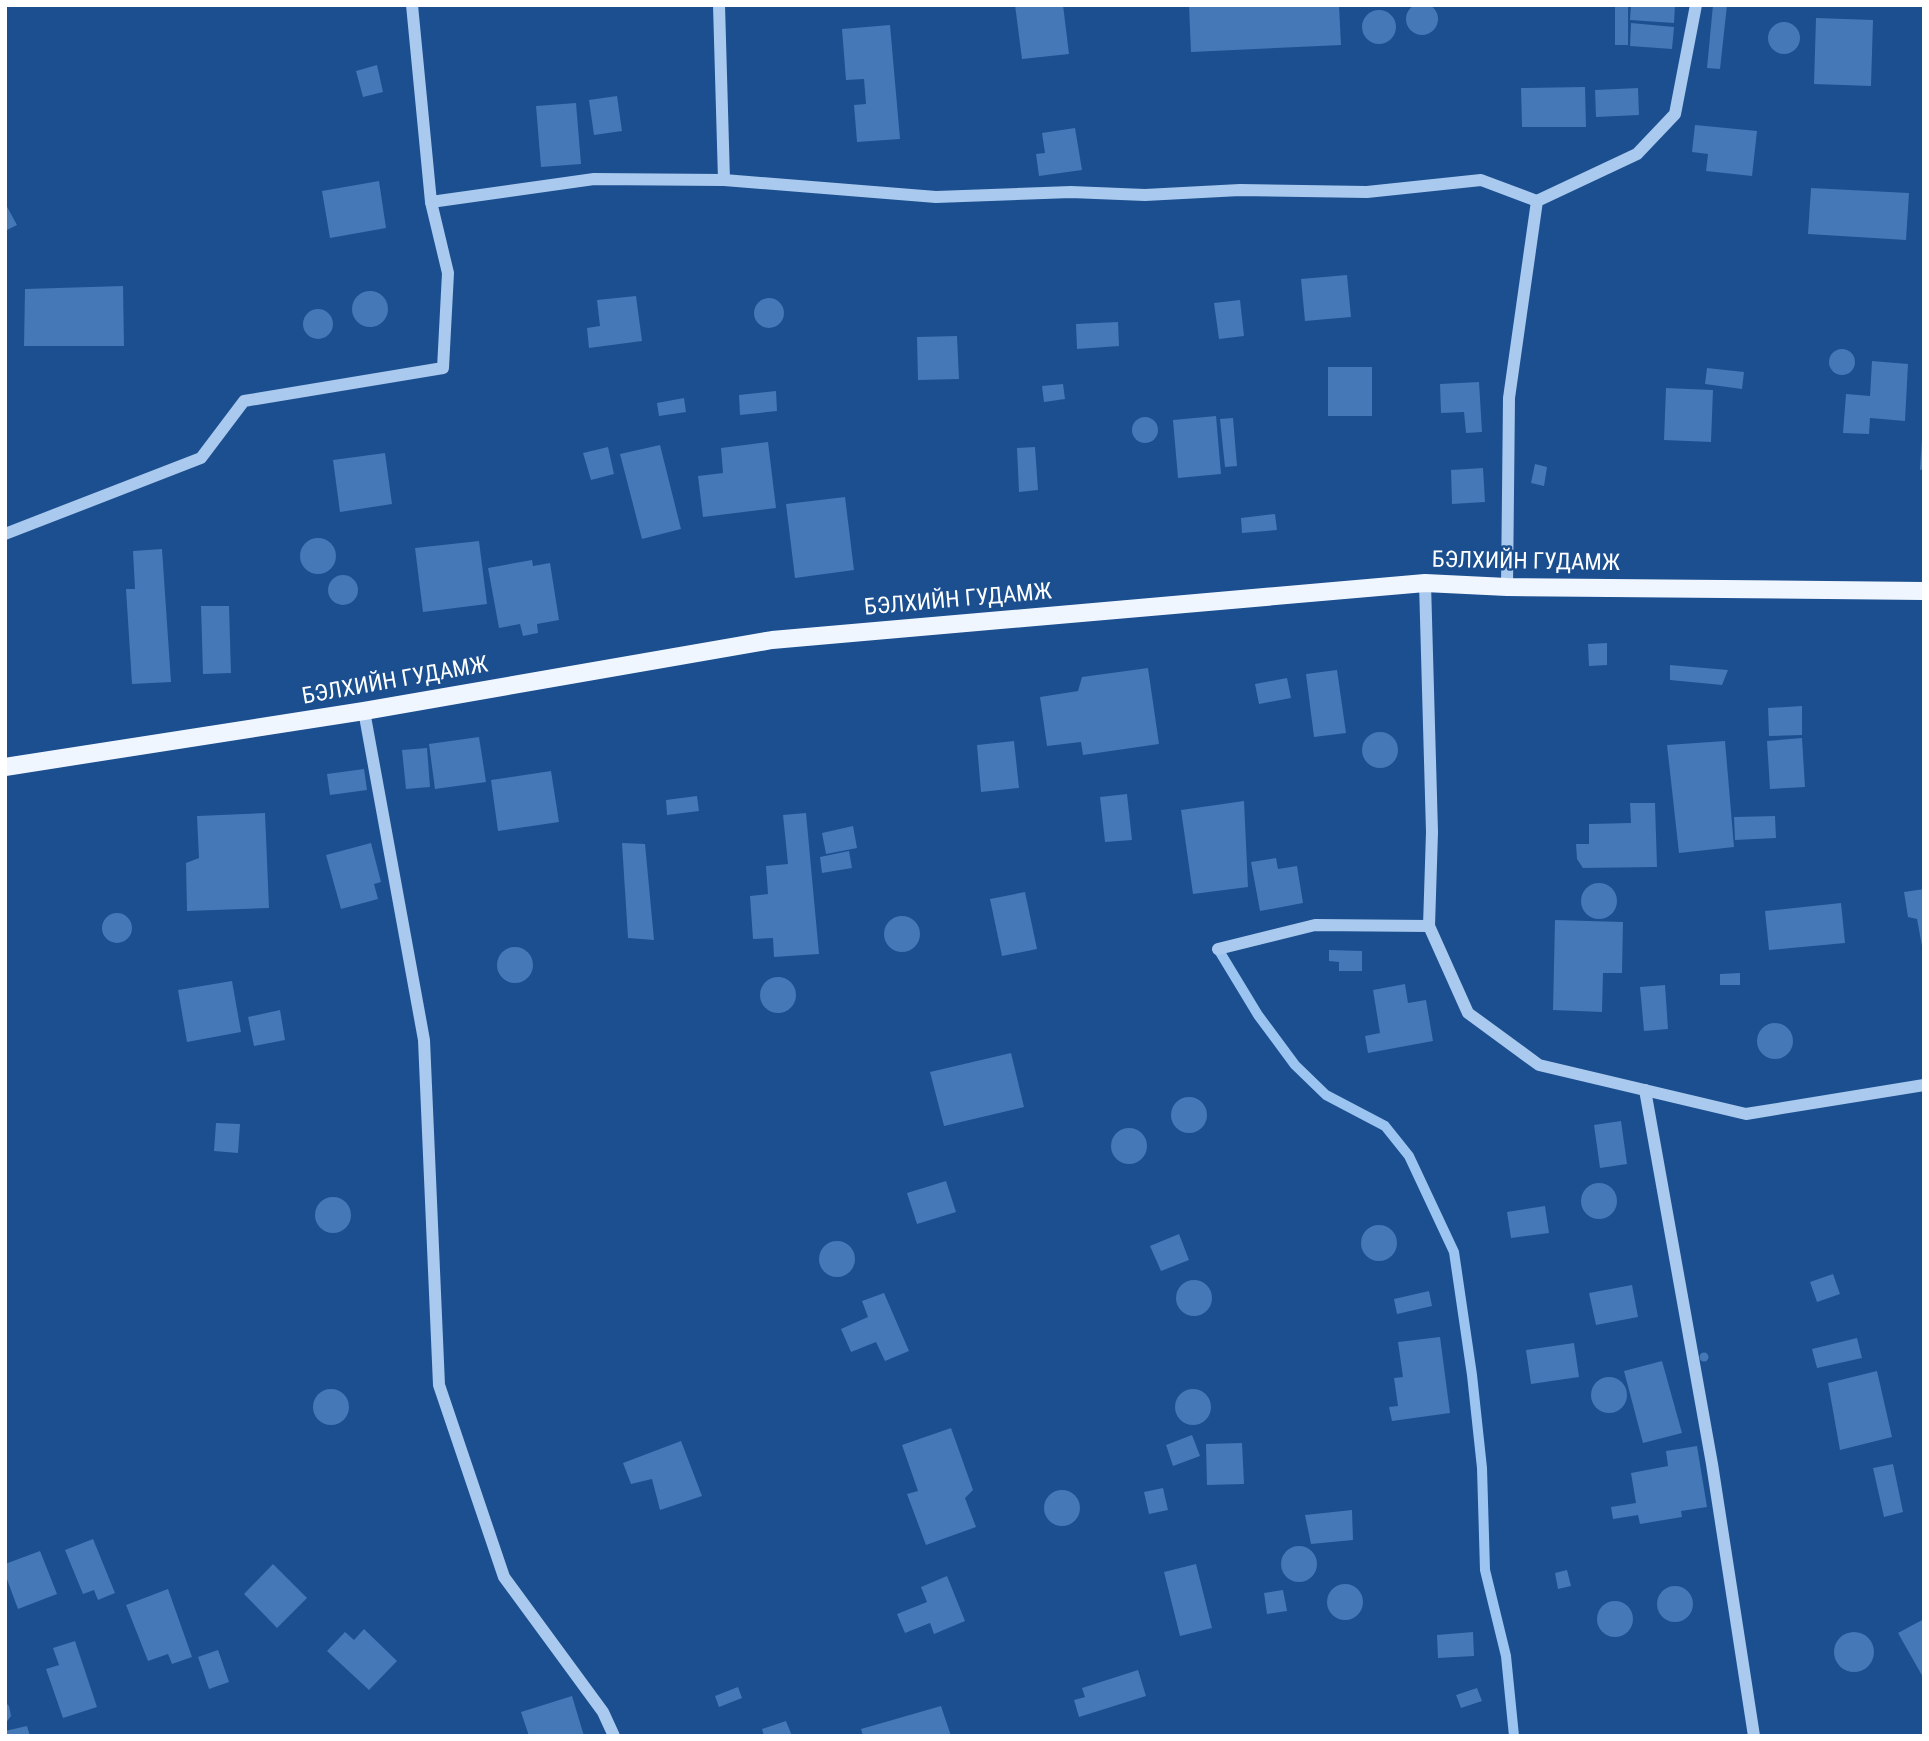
<svg xmlns="http://www.w3.org/2000/svg" width="1929" height="1741" font-family="'Roboto Condensed',sans-serif">
<style>
.lines{fill:none;stroke-linecap:round;stroke-linejoin:round}
.stream{stroke:#9cc4f0;stroke-width:10}
.building{fill:#4478b7}
.minor{stroke:#a9c9ee;stroke-width:12}
.major{stroke:#f0f6ff;stroke-width:18}
.labels{text-anchor:middle;dominant-baseline:central;stroke-width:5;stroke-linejoin:round;paint-order:stroke}
.street-label{font-size:23px;fill:#fff;stroke:#1b4f8f}
</style>
<rect width="100%" height="100%" fill="#1b4f8f"/>
<g class="lines">
<!-- stream -->
<path class="stream" d="M1218,949l40,66 37,50 31,30 59,31 24,30 45,96 18,123 10,93 3,102 21,86 8,80"/>
</g>
<!-- building -->
<g class="building">
<circle cx="1422" cy="19" r="16"/>
<path d="M1015,5h48l6,49 -47,5z"/>
<path d="M1189,5h150l2,40 -150,7z"/>
<rect x="1615" y="5" width="13" height="40"/>
<path d="M1631,5h44l-1,18 -44,-3z"/>
<path d="M1713,5h14l-7,64 -13,-1z"/>
<circle cx="1379" cy="27" r="17"/>
<path d="M1816,18l57,2 -2,66 -57,-2z"/>
<circle cx="1784" cy="38" r="16"/>
<path d="M1631,23l43,4 -2,22 -42,-3z"/>
<path d="M890,25l10,114 -43,3 -3,-37 12,-1 -2,-25 -18,1 -4,-51z"/>
<path d="M377,65l6,27 -20,5 -7,-26z"/>
<path d="M1585,87l1,40h-64l-1,-39z"/>
<path d="M1638,88l1,27 -43,2 -1,-27z"/>
<path d="M617,96l5,35 -28,4 -5,-35z"/>
<path d="M576,103l5,61 -40,3 -5,-61z"/>
<path d="M1695,125l62,6 -5,45 -46,-5 2,-17 -16,-2z"/>
<path d="M1075,128l7,42 -43,6 -3,-22 9,-1 -3,-20z"/>
<path d="M379,181l7,47 -56,10 -8,-47z"/>
<path d="M1811,188l98,5 -3,47 -98,-6z"/>
<path d="M5,203l12,22 -12,6z"/>
<path d="M1347,275l4,42 -46,4 -4,-42z"/>
<path d="M123,286l1,60h-100l1,-57z"/>
<circle cx="370" cy="309" r="18"/>
<path d="M636,296l6,45 -53,7 -2,-20 13,-2 -3,-26z"/>
<circle cx="769" cy="313" r="15"/>
<path d="M1240,300l4,36 -25,3 -5,-36z"/>
<circle cx="318" cy="324" r="15"/>
<path d="M1118,322l1,24 -42,3 -1,-25z"/>
<path d="M957,336l2,43 -41,1 -1,-43z"/>
<circle cx="1842" cy="362" r="13"/>
<path d="M1872,361l36,3 -3,57 -35,-3 -1,16 -26,-1 3,-39 24,2z"/>
<rect x="1328" y="367" width="44" height="49"/>
<path d="M1707,368l37,4 -2,17 -37,-5z"/>
<path d="M1479,382l3,50 -16,1 -2,-21 -23,1 -1,-29z"/>
<path d="M1063,384l2,15 -21,3 -2,-16z"/>
<path d="M1666,388l47,2 -2,52 -47,-2z"/>
<path d="M776,391l1,20 -37,4 -1,-20z"/>
<path d="M684,398l2,14 -27,4 -2,-13z"/>
<path d="M1216,416l5,58 -43,4 -5,-58z"/>
<circle cx="1145" cy="430" r="13"/>
<path d="M1233,418l4,48 -12,1 -5,-48z"/>
<path d="M1922,439h2v30l-4,1z"/>
<path d="M768,442l8,66 -73,9 -5,-41 25,-3 -2,-25z"/>
<path d="M660,445l21,84 -39,10 -22,-85z"/>
<path d="M608,447l6,27 -23,6 -8,-27z"/>
<path d="M1035,447l3,43 -19,2 -2,-44z"/>
<path d="M385,453l7,51 -52,8 -7,-52z"/>
<path d="M1535,464l12,3 -3,19 -13,-3z"/>
<path d="M1483,468l2,34 -33,2 -1,-34z"/>
<path d="M845,497l9,73 -59,8 -9,-74z"/>
<path d="M1275,514l2,16 -35,3 -1,-15z"/>
<circle cx="318" cy="556" r="18"/>
<path d="M479,541l8,63 -64,8 -8,-64z"/>
<path d="M162,549l9,133 -39,2 -6,-95h9l-2,-38z"/>
<path d="M532,560l1,6 17,-3 9,57 -22,4 1,9 -15,3 -3,-12 -21,4 -11,-60z"/>
<circle cx="343" cy="590" r="15"/>
<path d="M201,606h28l2,67 -28,1z"/>
<path d="M1607,643v22l-18,1 -1,-22z"/>
<path d="M1670,665l58,5 -6,15 -52,-5z"/>
<path d="M1148,668l11,76 -76,11 -2,-13 -34,4 -7,-49 38,-6 4,-14z"/>
<path d="M1337,670l9,63 -32,4 -8,-63z"/>
<path d="M1287,678l4,20 -32,6 -4,-20z"/>
<path d="M1802,706v29l-33,1 -1,-28z"/>
<circle cx="1380" cy="750" r="18"/>
<path d="M479,737l7,45 -51,7 -6,-45z"/>
<path d="M1802,738l3,49 -35,2 -3,-48z"/>
<path d="M1014,741l5,47 -38,4 -4,-47z"/>
<path d="M1725,741l9,106 -55,6 -12,-108z"/>
<path d="M427,748l3,39 -24,2 -4,-39z"/>
<path d="M364,769l3,21 -37,5 -3,-21z"/>
<path d="M551,771l8,51 -61,9 -7,-51z"/>
<path d="M1127,794l5,46 -27,2 -5,-45z"/>
<path d="M697,796l2,15 -32,4 -1,-15z"/>
<path d="M1244,801l4,86 -55,7 -12,-84z"/>
<path d="M1630,803h25l2,64 -74,1 -6,-9 -1,-15h13v-20l42,-1z"/>
<path d="M265,813l4,95 -82,3 -1,-48 13,-5 -2,-42z"/>
<path d="M806,813l13,141 -45,3 -1,-19 -20,1 -3,-43 18,-2 -2,-28 22,-2 -5,-49z"/>
<path d="M1775,816l1,22 -41,2 -1,-23z"/>
<path d="M853,826l4,22 -31,6 -4,-21z"/>
<path d="M371,843l10,39 -7,2 4,15 -37,10 -15,-54z"/>
<path d="M622,843l23,1 9,96 -26,-2z"/>
<path d="M849,851l3,17 -30,5 -2,-16z"/>
<path d="M1276,858l2,11 19,-3 6,37 -43,8 -9,-49z"/>
<circle cx="1599" cy="901" r="18"/>
<path d="M1924,889v57h-2l-5,-27 -9,-2 -4,-25z"/>
<path d="M1025,892l12,57 -35,7 -12,-57z"/>
<path d="M1841,903l4,40 -76,7 -4,-39z"/>
<circle cx="117" cy="928" r="15"/>
<circle cx="902" cy="934" r="18"/>
<path d="M1555,920l68,2 -1,51h-19l-1,39 -49,-2z"/>
<circle cx="515" cy="965" r="18"/>
<path d="M1329,950l33,1v20h-23v-9l-10,-1z"/>
<path d="M1740,973v12h-20v-11z"/>
<circle cx="778" cy="995" r="18"/>
<path d="M232,981l9,51 -54,10 -9,-52z"/>
<path d="M1405,984l3,19 18,-3 7,41 -65,12 -3,-17 15,-3 -7,-43z"/>
<path d="M1665,985l3,44 -24,2 -4,-44z"/>
<path d="M280,1010l5,30 -31,6 -6,-29z"/>
<circle cx="1775" cy="1041" r="18"/>
<path d="M1011,1053l13,54 -80,19 -14,-54z"/>
<circle cx="1189" cy="1115" r="18"/>
<path d="M1621,1121l6,43 -27,4 -6,-43z"/>
<path d="M216,1123l24,1 -2,29 -24,-2z"/>
<circle cx="1129" cy="1146" r="18"/>
<path d="M946,1181l10,31 -39,12 -10,-31z"/>
<circle cx="1599" cy="1201" r="18"/>
<circle cx="333" cy="1215" r="18"/>
<path d="M1545,1206l4,27 -38,5 -4,-26z"/>
<circle cx="1379" cy="1243" r="18"/>
<path d="M1179,1234l10,26 -28,11 -11,-25z"/>
<circle cx="837" cy="1259" r="18"/>
<path d="M1833,1274l7,20 -23,8 -7,-20z"/>
<circle cx="1194" cy="1298" r="18"/>
<path d="M1632,1285l6,32 -42,8 -7,-32z"/>
<path d="M1429,1291l3,15 -35,8 -3,-15z"/>
<path d="M884,1293l25,58 -24,10 -9,-19 -25,10 -10,-23 27,-12 -6,-16z"/>
<path d="M1440,1337l10,76 -58,8 -3,-14 9,-1 -4,-28 9,-1 -5,-35z"/>
<path d="M1857,1338l5,20 -45,10 -5,-19z"/>
<path d="M1574,1343l5,34 -48,7 -5,-34z"/>
<circle cx="1704" cy="1357" r="4.5"/>
<path d="M1662,1361l20,72 -39,10 -19,-72z"/>
<path d="M1877,1371l15,66 -52,13 -12,-67z"/>
<circle cx="1609" cy="1395" r="18"/>
<circle cx="1193" cy="1407" r="18"/>
<circle cx="331" cy="1407" r="18"/>
<path d="M951,1428l22,62 -8,8 11,29 -50,18 -19,-51 11,-3 -16,-46z"/>
<path d="M1192,1435l8,21 -27,10 -7,-21z"/>
<path d="M681,1441l21,55 -42,14 -8,-31 -21,5 -8,-21z"/>
<path d="M1242,1443l2,41 -37,1 -1,-41z"/>
<path d="M1697,1446l10,61 -26,4 1,6 -42,7 -2,-9 -25,4 -2,-12 25,-4 -5,-30 37,-7 -2,-15z"/>
<path d="M1893,1464l10,48 -19,5 -11,-49z"/>
<path d="M1163,1488l5,22 -19,4 -5,-22z"/>
<circle cx="1062" cy="1508" r="18"/>
<path d="M1352,1510l1,30 -42,4 -6,-29z"/>
<path d="M93,1539l22,54 -17,7 -4,-10 -11,4 -18,-44z"/>
<circle cx="1299" cy="1564" r="18"/>
<path d="M40,1551l17,43 -39,15 -13,-35v-10z"/>
<path d="M273,1564l34,34 -30,30 -33,-34z"/>
<path d="M1196,1564l16,64 -32,8 -16,-64z"/>
<path d="M1567,1570l4,16 -13,3 -3,-16z"/>
<path d="M947,1576l18,45 -31,13 -4,-11 -25,10 -8,-19 30,-12 -6,-15z"/>
<circle cx="1345" cy="1602" r="18"/>
<circle cx="1675" cy="1604" r="18"/>
<path d="M168,1589l24,68 -20,7 -4,-10 -20,7 -22,-56z"/>
<path d="M1283,1590l4,21 -20,3 -3,-21z"/>
<circle cx="1615" cy="1619" r="18"/>
<path d="M1924,1619v60l-26,-46z"/>
<path d="M364,1629l33,32 -28,29 -42,-39 18,-19 9,8z"/>
<circle cx="1854" cy="1652" r="20"/>
<path d="M1473,1632l1,24 -36,2 -1,-23z"/>
<path d="M75,1641l22,66 -34,11 -17,-49 13,-4 -6,-17z"/>
<path d="M218,1650l11,32 -20,7 -11,-32z"/>
<path d="M1138,1670l8,26 -67,21 -5,-17 11,-3 -3,-9z"/>
<path d="M738,1687l4,11 -23,9 -4,-11z"/>
<path d="M1477,1688l5,13 -21,7 -5,-13z"/>
<path d="M572,1696l12,40h-55l-8,-24z"/>
<path d="M5,1702l4,4 2,10 -6,8z"/>
<path d="M941,1706l10,30h-88l-2,-7z"/>
<path d="M786,1721l6,15h-28l-2,-7z"/>
<path d="M27,1726l3,10h-25v-5z"/>
</g>
<g class="lines">
<!-- minor -->
<g class="minor">
<path d="M719,5l5,175"/>
<path d="M431,202l163,-23 130,1 212,17 135,-5 74,3 95,-5 127,2 114,-12 56,21"/>
<path d="M5,534l196,-76 43,-57 199,-33 5,-95 -17,-71 -19,-197"/>
<path d="M1425,583l7,249 -3,94"/>
<path d="M1507,587l2,-189 28,-197 100,-47 38,-40 21,-109"/>
<path d="M364,711l60,329 15,345 65,192 99,135 11,24"/>
<path d="M1218,949l97,-24 114,1 39,87 71,52 207,49 178,-29"/>
<path d="M1645,1090l67,374 42,272"/>
</g>
<!-- major -->
<path class="major" d="M5,767l359,-56 408,-71 653,-57 82,4 417,4"/>
</g>
<g class="labels">
<!-- street labels -->
<g class="street-label">
<text transform="translate(1526 561) rotate(1)">БЭЛХИЙН ГУДАМЖ</text>
<text transform="translate(958 599) rotate(-5)">БЭЛХИЙН ГУДАМЖ</text>
<text transform="translate(395 680) rotate(-10)">БЭЛХИЙН ГУДАМЖ</text>
</g>
</g>
<!-- border -->
<rect width="1929" height="1741" fill="none" stroke="#ffffff" stroke-width="14"/>
</svg>
